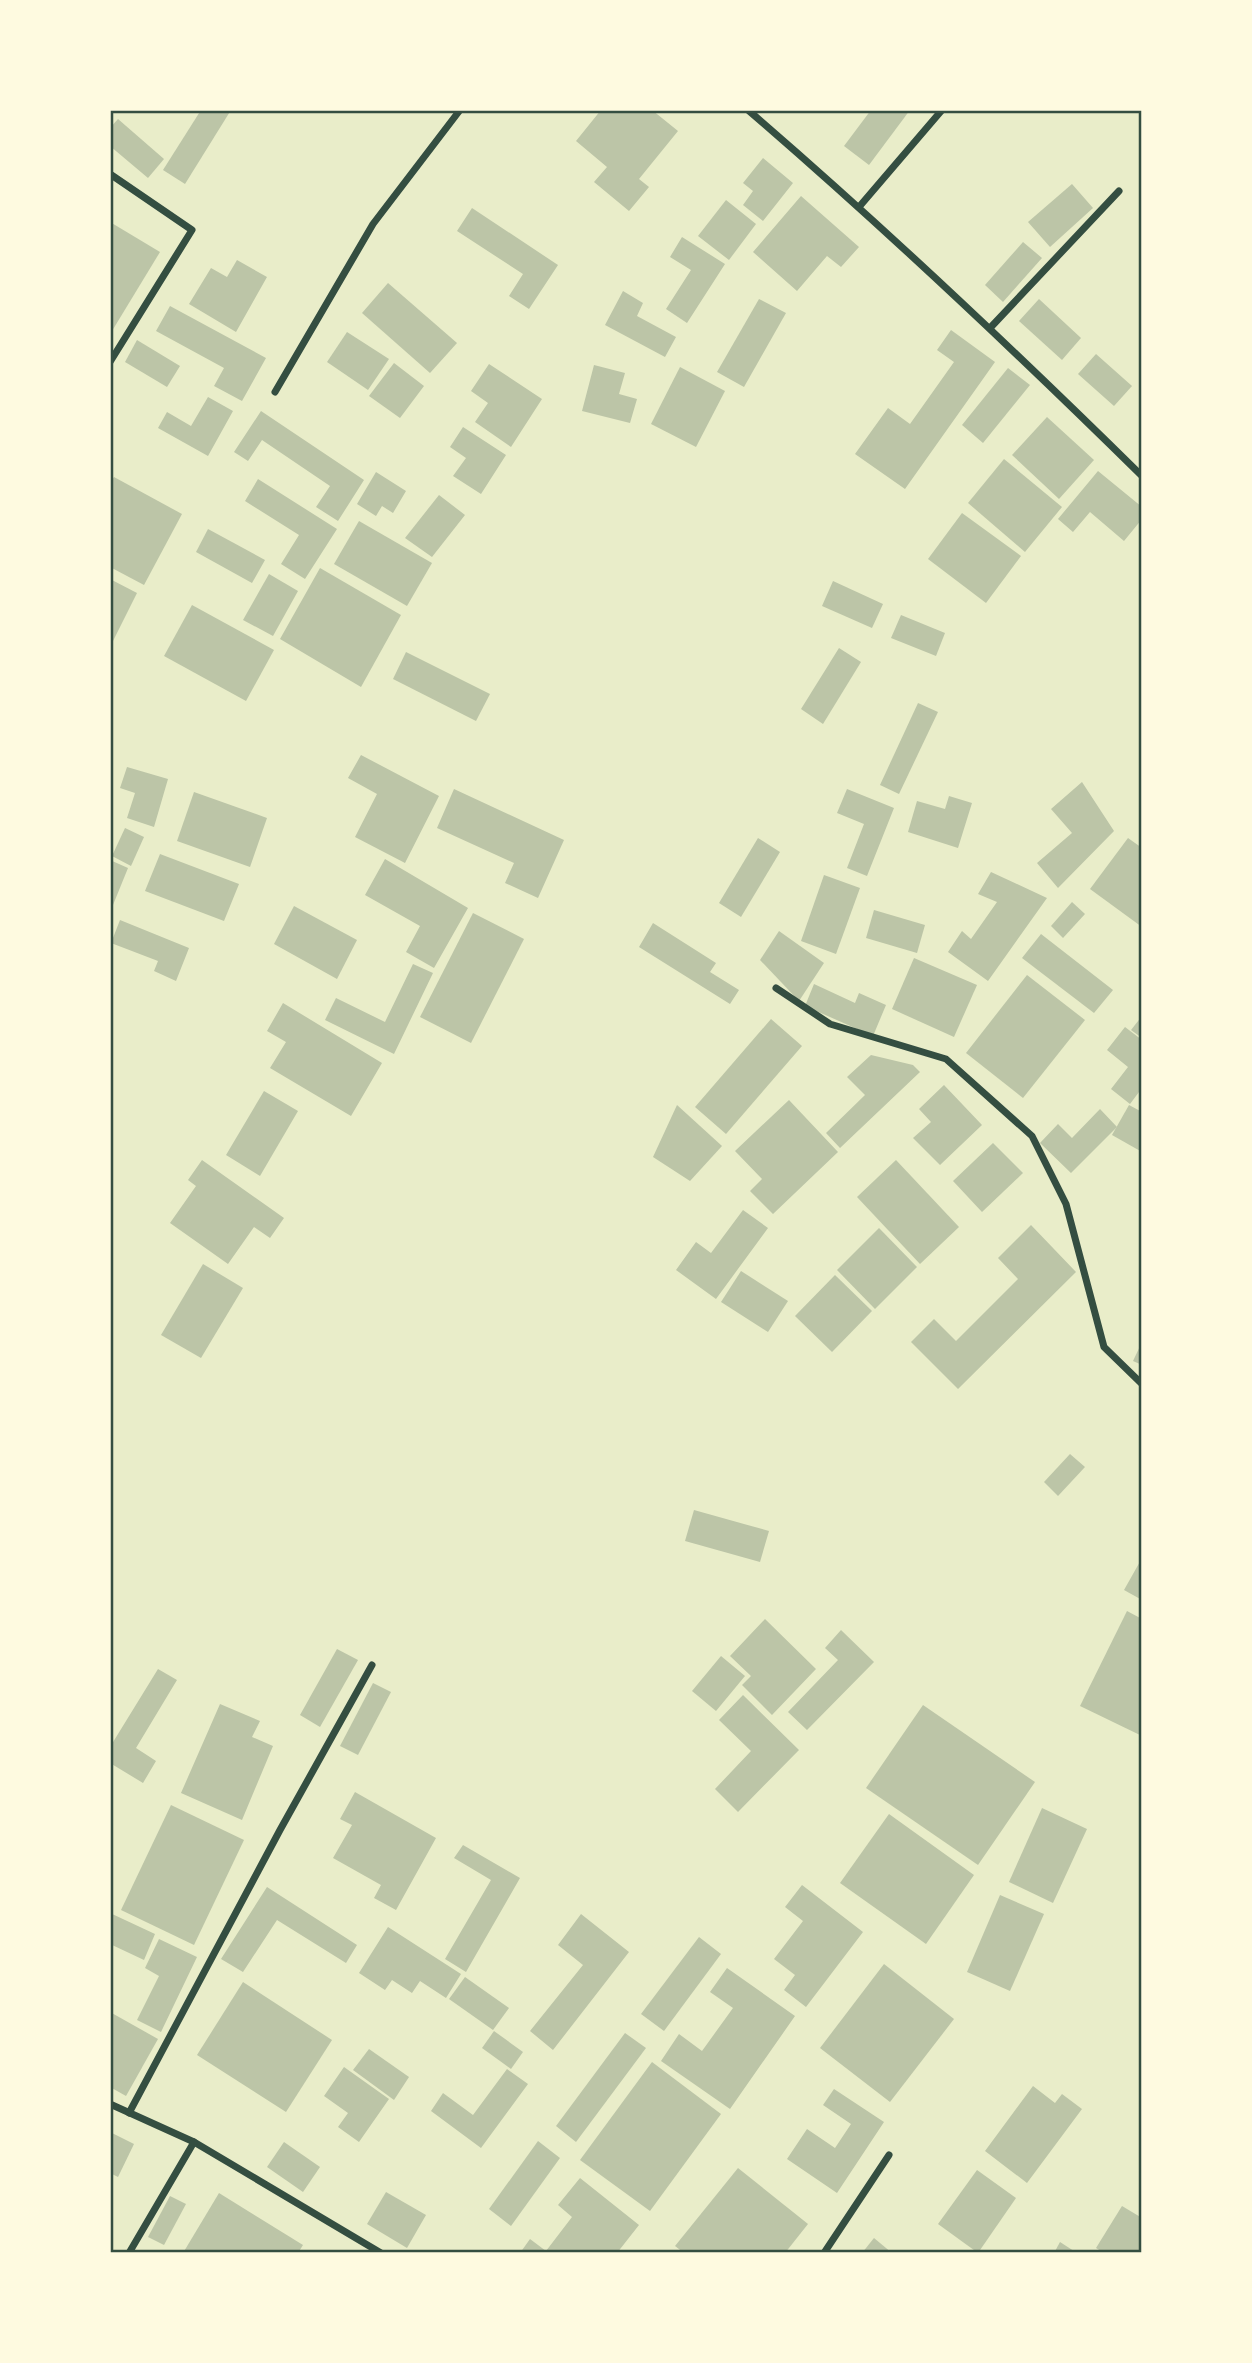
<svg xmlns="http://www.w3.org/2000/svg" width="1252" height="2363" font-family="Inter,sans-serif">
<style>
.building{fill:#bcc5a7}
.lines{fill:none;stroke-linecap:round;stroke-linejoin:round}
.minor{stroke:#344e41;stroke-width:7}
.neatline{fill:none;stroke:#344e41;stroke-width:2.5}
</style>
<rect width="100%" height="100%" fill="#e9edc9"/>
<!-- building -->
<g class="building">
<path d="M201,110h30l-46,74 -22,-14z"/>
<path d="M601,110h51l26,21 -39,48 10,8 -20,24 -35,-29 13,-15 -31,-26z"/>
<path d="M871,110h39l-41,55 -25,-19z"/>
<path d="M118,119l46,40 -16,19 -38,-32v-18z"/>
<path d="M763,158l30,25 -30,38 -20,-16 10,-14 -10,-8z"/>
<path d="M1072,184l21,24 -43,39 -22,-25z"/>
<path d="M801,196l58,51 -18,20 -14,-11 -30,35 -44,-39z"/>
<path d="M726,200l30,24 -27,36 -31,-24z"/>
<path d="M472,208l86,57 -29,44 -20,-13 14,-22 -66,-43z"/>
<path d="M110,222l50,30 -48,79 -2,-2z"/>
<path d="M682,237l43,27 -38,59 -21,-14 25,-39 -21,-13z"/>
<path d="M1023,242l19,16 -39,44 -18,-17z"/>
<path d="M237,260l30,17 -31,55 -47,-28 22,-36 16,9z"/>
<path d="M388,283l69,60 -27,30 -68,-60z"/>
<path d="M623,291l20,12 -6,13 39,21 -11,20 -60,-32z"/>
<path d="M759,299l27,14 -42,74 -27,-15z"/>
<path d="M1039,299l42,39 -19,22 -43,-39z"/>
<path d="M170,306l96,52 -24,43 -28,-15 10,-18 -68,-37z"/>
<path d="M951,330l44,32 -90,127 -50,-35 33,-46 22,16 44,-62 -17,-12z"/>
<path d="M347,332l42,27 -21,31 -41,-28z"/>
<path d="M137,340l43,26 -13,21 -42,-25z"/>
<path d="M1096,354l36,32 -18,20 -36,-32z"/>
<path d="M394,363l30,23 -24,32 -31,-22z"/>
<path d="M489,364l53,35 -31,48 -36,-25 13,-19 -17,-12z"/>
<path d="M594,365l31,8 -6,21 18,5 -7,24 -48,-12z"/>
<path d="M680,367l45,24 -29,56 -45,-23z"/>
<path d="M1008,368l22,17 -47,58 -21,-18z"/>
<path d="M208,397l25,14 -25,45 -50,-28 9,-16 24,14z"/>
<path d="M261,411l103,69 -26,41 -22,-14 14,-21 -68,-46 -14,21 -14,-9z"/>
<path d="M1047,417l47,43 -35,39 -47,-44z"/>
<path d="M463,427l43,28 -25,39 -28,-18 13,-18 -16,-11z"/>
<path d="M1004,459l58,48 -37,45 -57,-49z"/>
<path d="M1098,471l44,36v12l-18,22 -34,-29 -17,20 -15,-13z"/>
<path d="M376,472l30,19 -13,22 -11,-7 -6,10 -19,-12z"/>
<path d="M114,477l68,37 -38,71 -34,-18v-84z"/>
<path d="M258,479l79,50 -32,50 -24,-15 18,-29 -54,-34z"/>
<path d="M439,495l26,20 -33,42 -27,-19z"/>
<path d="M962,513l59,43 -35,47 -58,-44z"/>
<path d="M359,521l73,42 -25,43 -73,-42z"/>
<path d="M208,529l57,31 -13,23 -56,-31z"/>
<path d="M320,568l81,47 -40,72 -81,-48z"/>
<path d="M269,574l29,17 -25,45 -30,-16z"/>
<path d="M110,579l27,14 -27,54z"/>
<path d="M833,581l50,23 -11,24 -50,-22z"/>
<path d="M192,605l82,45 -28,51 -82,-45z"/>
<path d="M901,615l44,18 -9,23 -45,-18z"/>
<path d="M839,648l22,14 -38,62 -22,-15z"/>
<path d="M406,652l84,42 -14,27 -83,-42z"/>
<path d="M918,703l20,9 -39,82 -19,-9z"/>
<path d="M361,755l78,41 -34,67 -50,-26 22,-43 -29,-16z"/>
<path d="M127,767l41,12 -14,48 -27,-9 8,-25 -15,-5z"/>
<path d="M1082,782l32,49 -56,57 -21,-25 35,-30 -21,-24z"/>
<path d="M454,789l110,51 -26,58 -33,-15 9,-20 -77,-35z"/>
<path d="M847,789l47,19 -27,68 -20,-8 17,-44 -27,-11z"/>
<path d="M194,792l73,26 -17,49 -73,-26z"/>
<path d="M949,796l23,7 -14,45 -50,-16 9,-31 28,8z"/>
<path d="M125,828l19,9 -13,29 -19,-10z"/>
<path d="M758,838l22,14 -39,65 -22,-14z"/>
<path d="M1128,838l14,10v79l-52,-38z"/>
<path d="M160,854l79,30 -15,37 -79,-30z"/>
<path d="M385,859l83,49 -34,60 -28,-16 14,-26 -55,-31z"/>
<path d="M110,860l18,8 -15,37 -3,-1z"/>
<path d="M991,872l56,26 -59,83 -40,-29 14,-21 9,8 26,-37 -19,-8z"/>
<path d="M824,875l36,13 -24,66 -35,-13z"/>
<path d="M1072,902l13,12 -22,24 -12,-12z"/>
<path d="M294,906l63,34 -20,39 -63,-35z"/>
<path d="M874,910l51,15 -8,28 -51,-15z"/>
<path d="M473,913l51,26 -53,104 -51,-26z"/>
<path d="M120,920l69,28 -13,33 -22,-10 4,-10 -47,-18z"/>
<path d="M653,923l63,40 -6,9 29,18 -9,14 -91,-57z"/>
<path d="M779,931l45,32 -25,38 -39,-41z"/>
<path d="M1041,934l72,56 -19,23 -72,-55z"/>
<path d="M914,958l63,27 -23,52 -62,-28z"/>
<path d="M413,964l20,9 -39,81 -69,-34 11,-22 49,24z"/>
<path d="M1027,975l58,45 -62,78 -57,-45z"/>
<path d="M814,984l41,19 4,-10 27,12 -13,31 -68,-30z"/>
<path d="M283,1003l99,60 -31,53 -81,-48 16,-26 -19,-11z"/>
<path d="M1142,1016v22l-11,-8z"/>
<path d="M771,1019l31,27 -76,88 -31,-27z"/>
<path d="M1125,1027l17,13v48l-12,16 -19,-15 17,-22 -21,-17z"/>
<path d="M871,1055l42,10 7,7 -80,76 -14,-15 39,-38 -18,-18z"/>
<path d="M944,1085l38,40 -42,40 -27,-27 18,-16 -12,-13z"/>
<path d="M264,1091l34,20 -38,65 -34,-21z"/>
<path d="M789,1100l49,52 -65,62 -23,-23 12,-12 -27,-28z"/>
<path d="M677,1105l45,41 -32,35 -37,-24z"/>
<path d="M1129,1105l13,7v40l-30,-17z"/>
<path d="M1100,1109l17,18 -46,46 -31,-30 18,-19 14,14z"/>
<path d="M993,1143l30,30 -41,39 -29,-31z"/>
<path d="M202,1160l82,58 -14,20 -16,-11 -26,37 -58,-41 26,-37 -8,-6z"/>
<path d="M896,1160l63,67 -39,37 -63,-67z"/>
<path d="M743,1210l25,18 -52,71 -40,-29 20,-28 15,11z"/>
<path d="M1031,1225l45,47 -118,117 -47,-47 23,-23 22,22 62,-62 -20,-21z"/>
<path d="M879,1228l38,39 -42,42 -38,-39z"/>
<path d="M203,1264l40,24 -42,70 -40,-23z"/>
<path d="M741,1271l47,30 -20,31 -47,-30z"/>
<path d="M835,1275l37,36 -40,41 -37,-36z"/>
<path d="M1142,1342v23l-9,-4z"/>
<path d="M1070,1454l15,13 -27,29 -14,-14z"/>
<path d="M694,1510l75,21 -9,31 -75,-21z"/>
<path d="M1142,1558v42l-18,-10z"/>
<path d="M1127,1611l15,8v117l-62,-30z"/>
<path d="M765,1619l51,50 -44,46 -30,-30 9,-9 -21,-20z"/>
<path d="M841,1630l33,32 -67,68 -19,-18 50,-52 -13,-12z"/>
<path d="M337,1649l21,11 -38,67 -20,-12z"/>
<path d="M721,1656l24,20 -29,35 -24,-20z"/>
<path d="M158,1669l19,11 -41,68 20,13 -13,22 -33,-20v-16z"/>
<path d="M373,1683l18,9 -33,63 -18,-9z"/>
<path d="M743,1695l56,55 -61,62 -23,-23 36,-38 -32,-31z"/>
<path d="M220,1704l40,17 -8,16 21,9 -31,74 -61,-27z"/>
<path d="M923,1705l112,77 -57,83 -112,-77z"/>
<path d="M355,1792l81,46 -40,72 -22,-12 7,-13 -48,-27 19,-33 -12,-6z"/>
<path d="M171,1805l73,35 -50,105 -73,-35z"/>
<path d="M1042,1808l45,21 -34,74 -44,-21z"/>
<path d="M889,1814l85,61 -48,69 -86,-61z"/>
<path d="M463,1845l57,33 -54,94 -21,-13 46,-79 -37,-22z"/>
<path d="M802,1885l61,47 -57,75 -22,-17 11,-15 -21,-16 29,-38 -18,-14z"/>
<path d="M267,1887l90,58 -11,18 -69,-43 -34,52 -22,-13z"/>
<path d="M1000,1895l44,19 -34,77 -43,-19z"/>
<path d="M110,1913l45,21 -11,26 -34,-16z"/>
<path d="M581,1914l48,38 -76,98 -23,-19 53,-66 -25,-20z"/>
<path d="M388,1927l73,47 -15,24 -26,-17 -8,12 -20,-13 -7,10 -26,-17z"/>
<path d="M699,1937l22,17 -57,77 -23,-17z"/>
<path d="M159,1939l38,18 -36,75 -24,-12 22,-44 -14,-8z"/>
<path d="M884,1964l70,55 -64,83 -70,-54z"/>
<path d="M727,1968l68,48 -65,93 -69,-48 18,-27 23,17 31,-43 -23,-16z"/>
<path d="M465,1977l44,31 -16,22 -44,-31z"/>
<path d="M243,1982l89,58 -46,72 -89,-57z"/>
<path d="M110,2012l48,27 -32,57 -16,-9z"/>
<path d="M494,2031l29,21 -12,17 -29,-21z"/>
<path d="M625,2033l21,15 -70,94 -20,-16z"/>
<path d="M369,2049l40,28 -15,23 -41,-30z"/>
<path d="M652,2062l69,52 -71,97 -70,-51z"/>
<path d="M344,2067l45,32 -30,43 -21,-15 10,-14 -24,-17z"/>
<path d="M507,2069l21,15 -47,64 -50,-37 12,-18 30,22z"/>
<path d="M1033,2086l22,17 7,-9 20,15 -55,74 -42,-32z"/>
<path d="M834,2089l50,33 -47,71 -50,-34 20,-30 28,19 16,-24 -28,-19z"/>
<path d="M110,2132l24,12 -16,33 -8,-4z"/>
<path d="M538,2141l22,17 -49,68 -22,-17z"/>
<path d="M284,2142l36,25 -17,25 -36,-25z"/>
<path d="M738,2168l70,56 -23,29h-101l-9,-7z"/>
<path d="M977,2170l39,28 -38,55 -40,-29z"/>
<path d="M580,2178l59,47 -22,28h-97l10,-14 16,12 26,-34 -14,-12z"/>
<path d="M386,2192l40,23 -19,33 -40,-24z"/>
<path d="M219,2193l84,52 -5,8h-115z"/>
<path d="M170,2196l16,8 -22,41 -16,-8z"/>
<path d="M1122,2206l20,12v35h-38l-8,-5z"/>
<path d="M874,2238l18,15h-30z"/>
<path d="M1060,2242l17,11h-23z"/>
</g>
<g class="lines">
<!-- minor -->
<g class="minor">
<path d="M748,110c136,117 266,240 394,366"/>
<path d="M110,174l82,56 -82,132"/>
<path d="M859,207l83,-97"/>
<path d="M991,327l128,-136"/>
<path d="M275,392l98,-168 87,-114"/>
<path d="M776,988l54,36 116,35 86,77 34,68 38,143 38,37"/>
<path d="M110,2104l84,38 187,111"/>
<path d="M129,2113l151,-283 92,-165"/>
<path d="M129,2253l65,-111"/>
<path d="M824,2253l65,-98"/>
</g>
</g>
<!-- border -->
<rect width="1252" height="2363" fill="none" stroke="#fefae0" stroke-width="224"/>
<rect x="112" y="112" width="1028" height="2139" class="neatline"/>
</svg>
